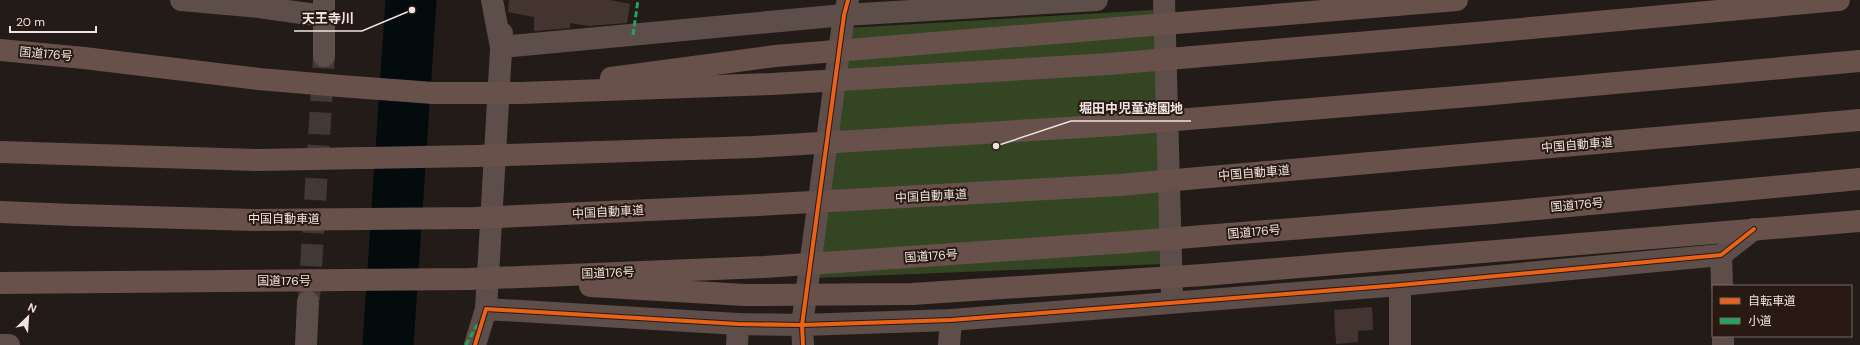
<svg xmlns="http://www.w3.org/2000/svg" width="1860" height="345" font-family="'DM Sans','Noto Sans JP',sans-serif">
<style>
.green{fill:#334522}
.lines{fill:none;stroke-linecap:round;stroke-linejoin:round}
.river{stroke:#030b0d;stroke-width:51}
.building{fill:#443430}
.minor-tunnel{stroke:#423936;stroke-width:22;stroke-dasharray:22 11;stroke-linecap:butt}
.minor{stroke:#5e4e49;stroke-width:22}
.highway{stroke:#68514b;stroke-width:22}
.quiet{stroke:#20a55d;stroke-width:3;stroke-dasharray:6 3;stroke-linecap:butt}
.cycleway-casing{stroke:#281913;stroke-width:6}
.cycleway{stroke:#ea6118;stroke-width:4}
.labels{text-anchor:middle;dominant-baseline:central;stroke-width:4;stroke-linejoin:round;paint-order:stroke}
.street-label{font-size:12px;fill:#f0e4e0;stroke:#281913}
.leader{fill:none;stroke:#f0e4e0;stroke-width:1.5}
.callout-dot{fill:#f0e4e0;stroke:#281913;stroke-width:1.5}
.callout-label{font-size:13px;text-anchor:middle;font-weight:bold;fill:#f0e4e0;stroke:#281913;stroke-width:4;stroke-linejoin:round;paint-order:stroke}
</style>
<rect width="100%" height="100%" fill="#231b18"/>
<!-- green -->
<path class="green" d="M1154,10l9,254 -347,14 31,-250z"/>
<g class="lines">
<!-- river -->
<path class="river" d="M388,345l23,-345"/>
</g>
<!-- building -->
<g class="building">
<path d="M509,0h101l20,4 -3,19 -39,3 -18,-3v5l-36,3v-14l-26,-5z"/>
<path d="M1372,307l1,23 -15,1v11l-22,2 -2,-34z"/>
</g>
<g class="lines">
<!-- minor-tunnel -->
<path class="minor-tunnel" d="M309,299l15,-243"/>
<!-- minor -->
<g class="minor">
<path d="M181,0l78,7 64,9"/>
<path d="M492,0l9,47 343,-32 253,-15"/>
<path d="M1164,0l8,297"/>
<path d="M324,56v-56"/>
<path d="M1721,255l1,31"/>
<path d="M1400,285v60"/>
<path d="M486,309l16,-276"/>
<path d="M1723,336v9"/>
<path d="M0,345h9"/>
<path d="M306,345l2,-43"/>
<path d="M475,345l11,-36 252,15 64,1 42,-310 4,-15"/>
<path d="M737,345l1,-21"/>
<path d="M803,345l-1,-20 149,-5 449,-35 321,-30 33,-26"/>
<path d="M949,345l2,-25"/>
</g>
<!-- highway -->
<g class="highway">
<path d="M0,50l84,8 175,21 81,7 93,7h88l251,-9 337,-20 367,-31 363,-33"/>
<path d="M611,78l164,-22 682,-56"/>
<path d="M0,152l257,8 218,-4 279,-9 361,-22 367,-30 378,-34"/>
<path d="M0,212l74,3 180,5 221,-2 284,-13 360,-20 741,-65"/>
<path d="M0,283l469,-4 295,-12 364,-25 365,-29 367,-34"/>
<path d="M590,286l155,9 167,-1 291,-19 657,-54"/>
</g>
<!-- quiet -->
<g class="quiet">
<path d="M633,35l5,-35"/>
<path d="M466,345l11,-20"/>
</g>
<!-- cycleway casing -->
<g class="cycleway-casing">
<g id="cycleway">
<path d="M475,345l11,-36 252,15 64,1 42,-310 4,-15"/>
<path d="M803,345l-1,-20 149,-5 449,-35 321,-30 33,-26"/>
</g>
</g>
<!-- cycleway -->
<use href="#cycleway" class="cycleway"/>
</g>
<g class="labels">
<!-- street labels -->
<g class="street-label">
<text transform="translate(46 54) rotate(5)">国道176号</text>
<text transform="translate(1577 145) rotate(-5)">中国自動車道</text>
<text transform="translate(1254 173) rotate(-5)">中国自動車道</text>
<text transform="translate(931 196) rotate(-3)">中国自動車道</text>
<text transform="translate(1577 205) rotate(-5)">国道176号</text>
<text transform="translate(608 212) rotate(-3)">中国自動車道</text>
<text x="284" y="219">中国自動車道</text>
<text transform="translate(1254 232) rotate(-5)">国道176号</text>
<text transform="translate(931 256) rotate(-4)">国道176号</text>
<text transform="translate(608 273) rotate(-2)">国道176号</text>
<text x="284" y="281">国道176号</text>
</g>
</g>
<!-- callouts -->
<path class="leader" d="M412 10L362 31H294M996 146L1071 121H1191"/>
<g class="callout-dot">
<circle cx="412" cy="10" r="4"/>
<circle cx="996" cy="146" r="4"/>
</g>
<g class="callout-label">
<text x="328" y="23">天王寺川</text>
<text x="1131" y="113">堀田中児童遊園地</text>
</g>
<!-- legend -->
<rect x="1712" y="285" width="140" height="52" fill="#281913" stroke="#786a65"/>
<rect x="1720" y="298" width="20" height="6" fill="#ea6118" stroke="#786a65"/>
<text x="1748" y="305" font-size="12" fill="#f0e4e0">自転車道</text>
<rect x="1720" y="318" width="20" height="6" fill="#20a55d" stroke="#786a65"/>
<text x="1748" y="325" font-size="12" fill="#f0e4e0">小道</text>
<!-- north arrow -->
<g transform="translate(28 317) rotate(25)" stroke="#281913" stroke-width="3" paint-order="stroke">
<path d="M0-3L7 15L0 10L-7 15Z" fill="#f0e4e0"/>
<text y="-6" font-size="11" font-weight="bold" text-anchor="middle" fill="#f0e4e0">N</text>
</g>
<!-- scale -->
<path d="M10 26v6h86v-6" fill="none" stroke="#f0e4e0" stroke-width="2"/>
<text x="16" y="26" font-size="12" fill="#f0e4e0" stroke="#281913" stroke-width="3" paint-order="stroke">20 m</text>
</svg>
